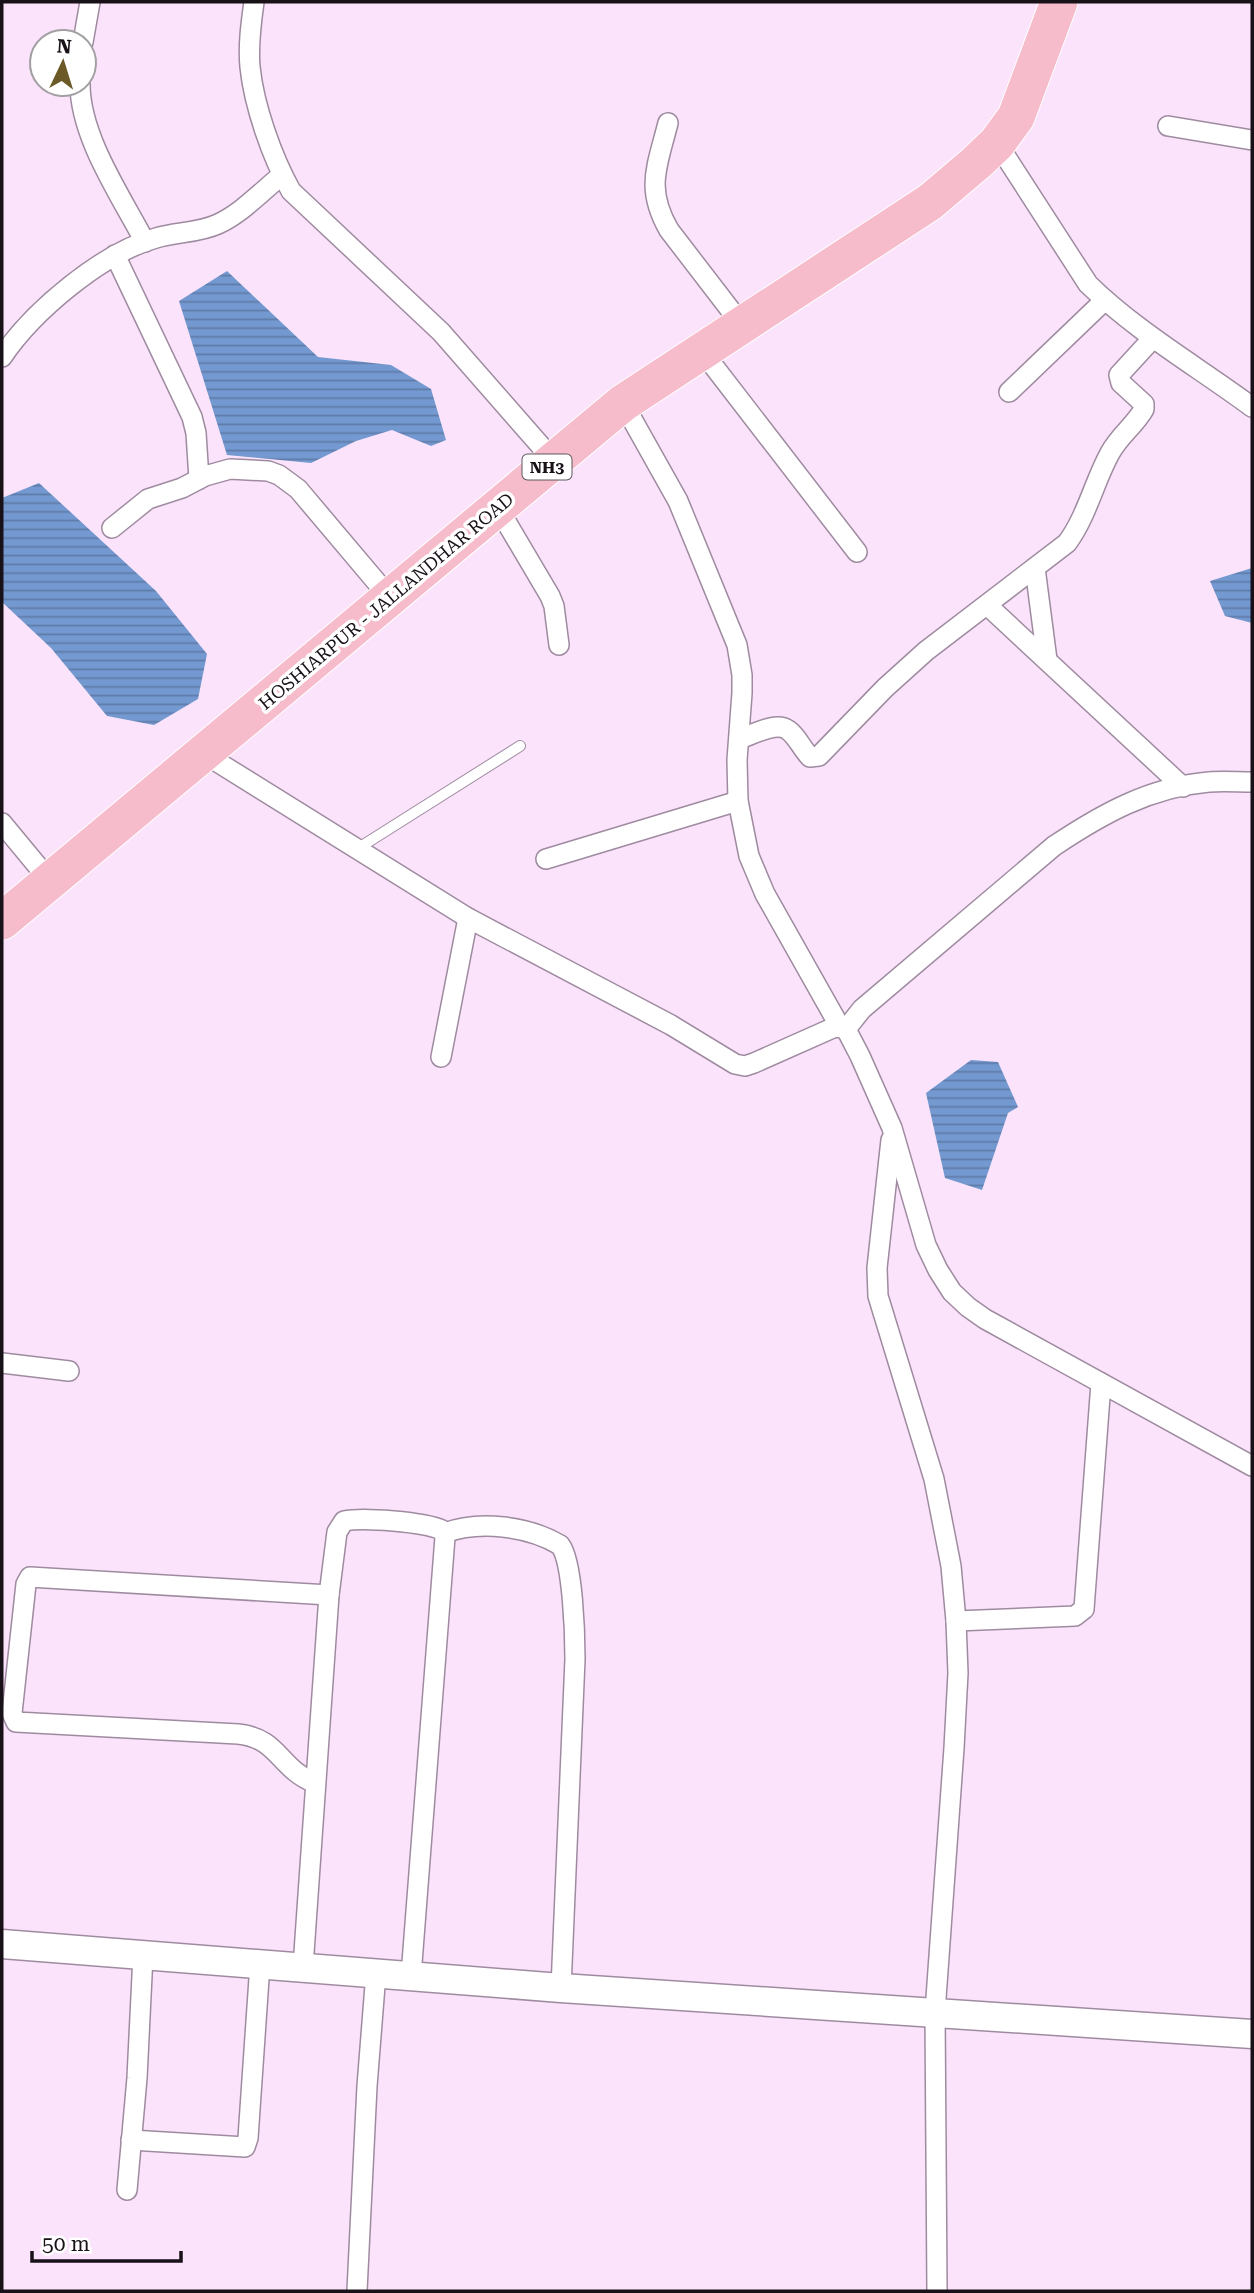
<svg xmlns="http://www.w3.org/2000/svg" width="1254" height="2293" font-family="'Roboto Serif',serif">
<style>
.water{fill:url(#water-rules)}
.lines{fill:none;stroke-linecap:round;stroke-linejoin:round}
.lane-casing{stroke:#9f8ba0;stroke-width:12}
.street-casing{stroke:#9f8ba0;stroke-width:22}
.secondary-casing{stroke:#9f8ba0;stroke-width:31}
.highway-casing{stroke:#fff;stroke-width:39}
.lane{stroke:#fff;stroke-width:10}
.street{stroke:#fff;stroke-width:19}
.secondary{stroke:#fff;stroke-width:28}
.highway{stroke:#f6bccb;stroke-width:37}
.labels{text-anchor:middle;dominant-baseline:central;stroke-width:7;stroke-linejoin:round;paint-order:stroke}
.shield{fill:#fff;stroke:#5d585d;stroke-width:2}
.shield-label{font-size:16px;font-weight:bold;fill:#181118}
.street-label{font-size:18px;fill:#181118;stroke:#fff}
</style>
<defs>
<pattern id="water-rules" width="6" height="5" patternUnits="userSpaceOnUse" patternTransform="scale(1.75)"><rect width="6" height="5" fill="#7499d0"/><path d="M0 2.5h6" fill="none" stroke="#5e7ba8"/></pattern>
</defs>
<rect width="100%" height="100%" fill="#fae3fb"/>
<!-- water -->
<g class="water">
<path d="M227,271l91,86 73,8 40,24 15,51 -15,6 -39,-16 -36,11 -45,22 -84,-8 -48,-154z"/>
<path d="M39,483l117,108 51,63 -9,45 -44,26 -47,-9 -56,-68 -49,-46v-104z"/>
<path d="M1252,568v55l-27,-7 -15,-35z"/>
<path d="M971,1060l27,2 20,45 -10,6 -26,77 -37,-12 -19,-85z"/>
</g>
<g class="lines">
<!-- lane casing -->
<g class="lane-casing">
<path id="lane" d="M357,849l163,-103"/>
</g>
<!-- street casing -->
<g class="street-casing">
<g id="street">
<path d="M254,2c-3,21 -6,43 -4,65 4,39 22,90 41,124l150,141 113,129"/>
<path d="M83,42l7,-40"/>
<path d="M80,84c0,53 41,112 65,158"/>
<path d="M668,123c-11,44 -23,65 1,107l73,95"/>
<path d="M1168,126l84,14"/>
<path d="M997,143l91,141c49,48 110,83 164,123"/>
<path d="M115,255l77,162 4,16 3,46"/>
<path d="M702,351l155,201"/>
<path d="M2,357c31,-46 100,-104 154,-119 20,-6 43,-5 62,-14 24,-11 44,-33 64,-49"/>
<path d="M1009,392l96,-92"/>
<path d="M623,403l55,98 59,144 5,30v18l-5,67 1,41 11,55 16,38 75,133"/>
<path d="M498,508l52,88 4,10 5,39"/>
<path d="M112,528l36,-29 34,-11 23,-12 25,-7 38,2 11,4 19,14 92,109"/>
<path d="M1035,568l12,92"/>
<path d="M987,605l196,182"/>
<path d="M739,739c13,-4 37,-18 49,-9 9,6 14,19 22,27l9,-1 66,-68 41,-37 141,-108c20,-27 27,-61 43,-90 9,-17 25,-28 34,-44v-5l-23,-21 -2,-8 34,-37"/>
<path d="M203,753l265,165 203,107 64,39 10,2 9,-3 81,-36 11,2 14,27 32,72 34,117 12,25 14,22 16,15 17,12 267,147"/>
<path d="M2,823l48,58"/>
<path d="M546,859l192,-58"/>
<path d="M846,1029l16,-20 192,-163c48,-32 96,-59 155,-64 14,-1 29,0 43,0"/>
<path d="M441,1057l27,-139"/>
<path d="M891,1140l-14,128 1,28 56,183 17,87 5,55 2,52 -4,75 -19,264 2,279"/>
<path d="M2,1363l67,8"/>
<path d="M445,1533c34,-13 83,-7 115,12 13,16 15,91 15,114l-14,329"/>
<path d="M956,1621l119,-5 9,-7 17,-226"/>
<path d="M315,1783c-36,-14 -36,-45 -77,-49l-222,-12 -4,-9 14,-129 4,-7 299,18"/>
<path d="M303,1967l26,-372 8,-63 7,-11c19,-4 80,1 98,9l3,7 -34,439"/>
<path d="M131,2140l114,7 3,-9 12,-174"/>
<path d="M127,2190l10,-112 6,-123"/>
<path d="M357,2291l10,-205 9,-113"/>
</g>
</g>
<!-- secondary casing -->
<g class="secondary-casing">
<path id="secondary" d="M2,1944l559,44 691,46"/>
</g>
<!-- highway casing -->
<g class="highway-casing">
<path id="highway" d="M2,921l621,-518 307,-201 46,-39 21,-20 19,-26 43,-115"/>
</g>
<!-- lane -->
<use href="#lane" class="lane"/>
<!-- street -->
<use href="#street" class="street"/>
<!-- secondary -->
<use href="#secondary" class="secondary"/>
<!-- highway -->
<use href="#highway" class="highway"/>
</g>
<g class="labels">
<!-- shield labels -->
<rect class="shield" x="522.5" y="454.5" width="49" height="25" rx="5"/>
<g class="shield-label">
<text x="547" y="467">NH3</text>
</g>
<!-- street labels -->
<g class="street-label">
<text transform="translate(386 601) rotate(-40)">HOSHIARPUR - JALLANDHAR ROAD</text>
</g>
</g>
<!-- border -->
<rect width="1254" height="2293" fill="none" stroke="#181118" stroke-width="7"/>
<!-- north arrow -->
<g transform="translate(63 63) rotate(4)"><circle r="33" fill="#ffffff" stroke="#a3a0a3" stroke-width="2"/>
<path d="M0-5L12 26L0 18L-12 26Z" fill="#6c5928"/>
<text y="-10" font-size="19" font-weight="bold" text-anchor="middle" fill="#181118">N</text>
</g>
<!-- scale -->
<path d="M32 2251v10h149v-10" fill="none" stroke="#181118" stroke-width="3.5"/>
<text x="42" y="2251" font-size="21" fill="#181118" stroke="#ffffff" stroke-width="5" paint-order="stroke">50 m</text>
</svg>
